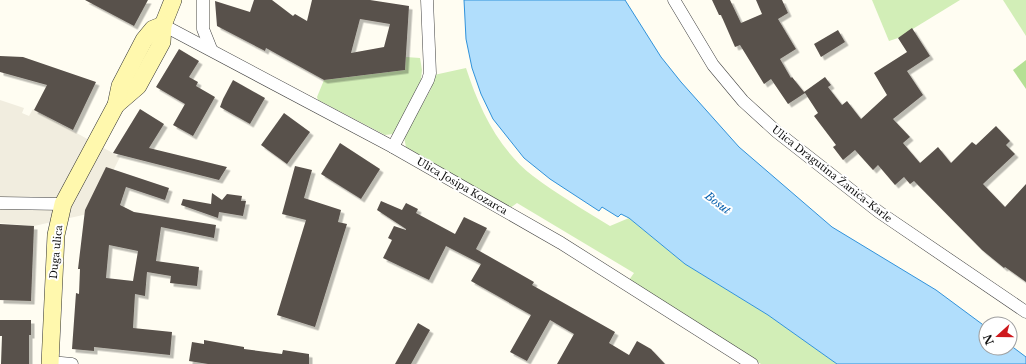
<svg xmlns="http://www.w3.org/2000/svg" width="1026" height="364" font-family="'Libre Baskerville',serif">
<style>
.green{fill:#d2eeb7}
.forest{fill:#b5e095}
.plaza{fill:#f1eddf}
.water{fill:#b1defc;stroke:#3192da}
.building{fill:#59514b;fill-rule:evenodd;filter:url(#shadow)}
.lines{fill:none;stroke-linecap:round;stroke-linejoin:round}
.minor-casing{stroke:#424242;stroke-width:13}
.secondary-casing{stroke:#313131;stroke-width:18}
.minor{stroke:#fff;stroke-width:12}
.secondary{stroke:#fff8ad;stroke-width:17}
.labels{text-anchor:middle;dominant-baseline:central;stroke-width:4;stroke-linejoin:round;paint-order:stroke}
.street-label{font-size:10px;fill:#0f0f0f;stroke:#fff}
.water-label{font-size:11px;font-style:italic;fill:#0b63af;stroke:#fff}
</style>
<defs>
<filter id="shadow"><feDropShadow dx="3.5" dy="3.5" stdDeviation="0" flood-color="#0004"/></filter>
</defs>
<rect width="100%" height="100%" fill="#fffdf2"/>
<!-- green -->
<g class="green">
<path d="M872,0h88l-62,38 -9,3z"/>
<path d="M1003,0h23v36z"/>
<path d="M406,57l14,1 2,12 -1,10 -28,54 -8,1 -67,-35 -1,-3 7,-17 81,-10z"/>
<path d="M466,68c13,40 32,81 67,108 24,18 51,34 77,50l19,-8 56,46 83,51 69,49h-76l-132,-84 5,-7 -117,-70 -7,5 -104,-61 -2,-10 27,-48 3,-14z"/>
</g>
<!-- forest -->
<path class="forest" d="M1026,60v29l-13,-19z"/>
<!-- plaza -->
<path class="plaza" d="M0,100l24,8 -2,5 7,3 4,-7 87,48 -28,56 -58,13 -34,-3z"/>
<!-- water -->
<path class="water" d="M464,0h161l36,57 20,25 58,65 93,80 104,63 50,37v21h24v-3l16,12v7h-189l-69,-49 -83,-51 -56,-46 -8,-4 -3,3 -16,-10 -3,4 -49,-32 -26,-21 -31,-39 -12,-25 -9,-26 -6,-29z"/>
<!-- building -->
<g class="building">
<path d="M85,0h63l-14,26z"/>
<path d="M254,0h18l21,16 2,-2 12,7 5,-21h58l39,6 -4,64 -81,10 -58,-32 -1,3 -48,-25 -2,-25 35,11zM360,19l30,5 -6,23 -33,6z"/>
<path d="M712,0h18l11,23 21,-9 -6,-14h26l6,13 -10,6 18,30 -16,10 11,19 1,-1 12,15 21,-15 6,8 -3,2 14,18 5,-4 14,18 26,-24 -13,-22 33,-21 -9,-14 14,-10 18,28 -23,15 16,24 -30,24 17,18 -7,6 17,20 18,-16 13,16 21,-21 4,3 20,-19 14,15 -4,4 9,9 -32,30 22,23 21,-23v98l-21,-15 -1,1 -22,-18 -68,-69 -4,3 -6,-7 -9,8 -17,-20 -5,5 -18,-20 -12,10 -10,-13 3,-2 -22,-29 4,-3 -13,-20 -17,11 -17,-25 -7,5 -24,-39 -5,2 -14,-32h-2z"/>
<path d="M838,30l7,12 -24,15 -7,-13z"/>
<path d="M179,49l20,12 -10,16 9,5 -2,4 19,11 -22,39 -20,-11 12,-21 -29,-17z"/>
<path d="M0,56l23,1 73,25 -23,48 -39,-20 13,-25 -47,-13z"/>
<path d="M233,80l32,18 -15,26 -30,-17 3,-8z"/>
<path d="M140,109l24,15 -15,24 78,19 -8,13 -106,-27z"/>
<path d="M284,113l26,19 -23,32 -26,-19z"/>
<path d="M340,143l40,26 -19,30 -40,-25z"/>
<path d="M295,166l17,4 -8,28 37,12 -3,12 9,2 -32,103 -38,-12 29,-95 -24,-6z"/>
<path d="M106,167l63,21 -4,12 -39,-13 -6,18 14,7 82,13 -2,13 -53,-11 -5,34 43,6 -2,19 -27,-3 1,-7 -24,-4 -2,24 -10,-2 -2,34 39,4 -2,23 -76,-8v4l-22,-2 4,-56 3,1 1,-25h-2l7,-59zM109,245l29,6 -5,30 -27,-3z"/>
<path d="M212,193l10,7 5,-6 15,2 -1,5h5l-3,15 -24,-4 -1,6 -37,-13 2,-6 28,5z"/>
<path d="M381,201l21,9 4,-7 12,6 -2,4 39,21 9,-17 23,11 -11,21 58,33 -2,3 83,47 -6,11 20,12 8,-14 14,8 14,15h-108l17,-30 -24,-14 -23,41 -17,-9 21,-37 -60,-34 10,-17 -35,-18 -17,34 -46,-22 9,-18 -4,-2 6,-12 12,4v-1l-29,-19z"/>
<path d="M0,224l34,2 -3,75 -31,-1z"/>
<path d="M0,320h31v15h-2v29h-28l1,-28h-2z"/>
<path d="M418,323l12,7 -19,34h-16z"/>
<path d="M204,340l40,7v2l38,5 1,-4 26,4v10h-101l-19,-3 3,-19 12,2z"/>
</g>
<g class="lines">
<!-- minor casing -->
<g class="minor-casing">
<g id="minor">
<path d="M203,0v29l8,20"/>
<path d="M674,0l39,65 30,36 34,31 102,80 147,100"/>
<path d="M163,25l230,122 168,96 191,121"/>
<path d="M393,147l35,-67 2,-7 -3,-73"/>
<path d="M0,203l63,1"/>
<path d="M50,362l22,2"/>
</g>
</g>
<!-- secondary casing -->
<g class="secondary-casing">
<g id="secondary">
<path d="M116,105l22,-19 24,-44 1,-17 10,-25"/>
<path d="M50,364l6,-129 7,-31 53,-99 4,-19 24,-46 9,-11 10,-4"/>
</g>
</g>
<!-- minor -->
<use href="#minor" class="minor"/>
<!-- secondary -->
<use href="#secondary" class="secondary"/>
</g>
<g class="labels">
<!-- street labels -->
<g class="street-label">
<text transform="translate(832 174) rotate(38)">Ulica Dragutina Žanića-Karle</text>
<text transform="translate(462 186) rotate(30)">Ulica Josipa Kozarca</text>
<text transform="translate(56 252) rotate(-84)">Duga ulica</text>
</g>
<!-- water labels -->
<g class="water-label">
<text transform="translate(718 203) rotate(37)">Bosut</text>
</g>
</g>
<!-- north arrow -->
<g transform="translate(998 336) rotate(249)"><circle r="19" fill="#ffffff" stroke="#9f9f9f"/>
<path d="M0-3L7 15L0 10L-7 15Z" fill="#ce191d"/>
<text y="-6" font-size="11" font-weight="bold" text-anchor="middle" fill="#0f0f0f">N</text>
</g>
</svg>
